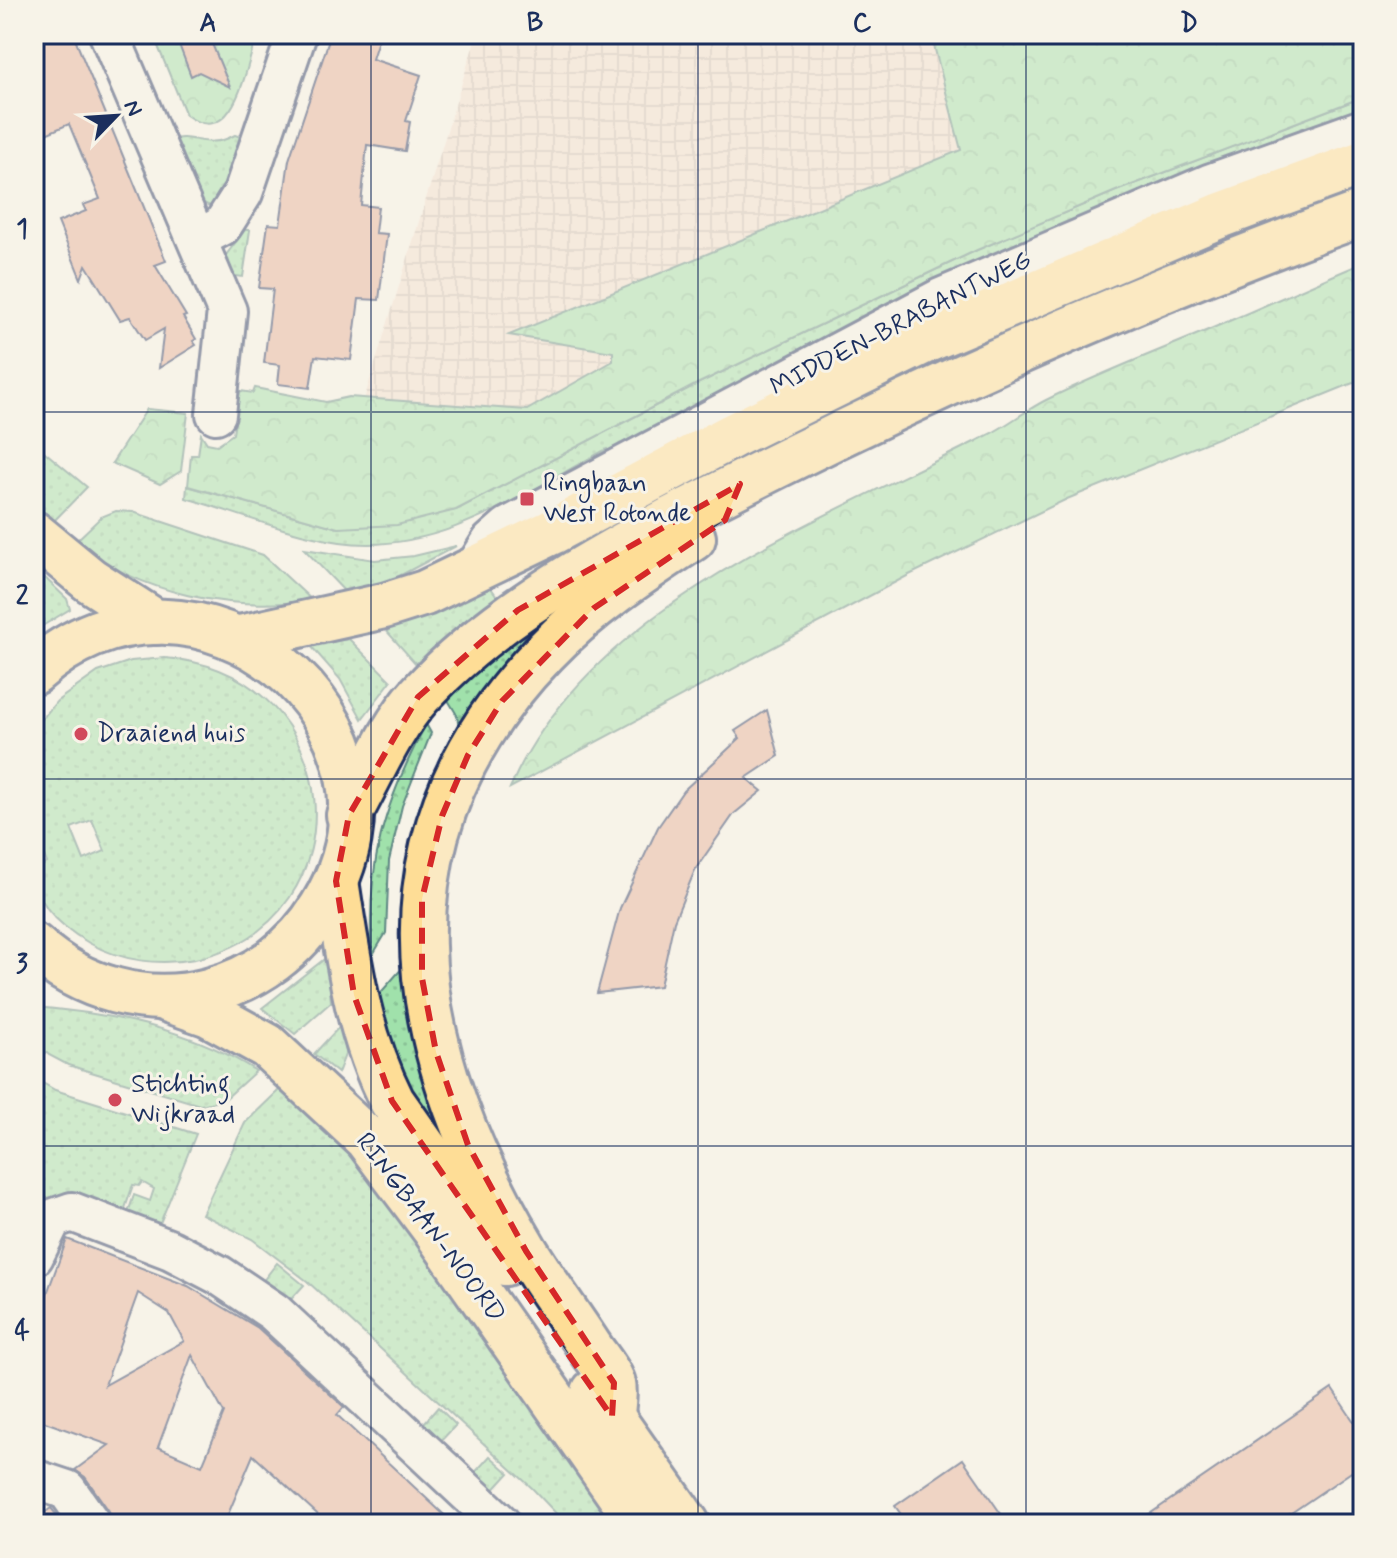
<svg xmlns="http://www.w3.org/2000/svg" width="1397" height="1558" font-family="Mynerve,sans-serif">
<style>
.industrial{fill:url(#industrial-grid)}
.grass{fill:url(#grass-dots);stroke:#5e8884;stroke-width:2;fill-rule:evenodd}
.forest{fill:url(#forest-crowns);stroke:#5e8884;stroke-width:2}
.building{fill:#e5af99;stroke:#1b2f5e;stroke-width:2;fill-rule:evenodd}
.lines{fill:none;stroke-linecap:round;stroke-linejoin:round}
.minor-casing{stroke:#1b2f5e;stroke-width:44}
.major-casing{stroke:#1b2f5e;stroke-width:50}
.minor{stroke:#f7f3e8;stroke-width:38}
.major{stroke:#fedd96;stroke-width:44}
.marked{fill:none;stroke:#d62828;stroke-width:6;stroke-dasharray:16 10;stroke-linejoin:round}
.grid{fill:none;stroke:#1b2f5e;stroke-width:2;stroke-opacity:0.55}
.poi-dot{fill:#d1495b;stroke:#f7f3e8;stroke-width:3}
.labels{text-anchor:middle;dominant-baseline:central;stroke-width:6;stroke-linejoin:round;paint-order:stroke}
.street-label{font-size:26px;fill:#1b2f5e;stroke:#f7f3e8}
.poi-label{font-size:26px;fill:#1b2f5e;stroke:#f7f3e8;text-anchor:start}
.neatline{fill:none;stroke:#1b2f5e;stroke-width:3}
.grid-label{font-size:26px;text-anchor:middle;font-weight:bold;fill:#1b2f5e}
</style>
<defs>
<pattern id="industrial-grid" width="8" height="8" patternUnits="userSpaceOnUse" patternTransform="scale(2)"><rect width="8" height="8" fill="#f2dfd0"/><path d="M0 4h8M4 0v8" fill="none" stroke="#cfc0b5"/></pattern>
<pattern id="grass-dots" width="8" height="8" patternUnits="userSpaceOnUse" patternTransform="scale(2)"><rect width="8" height="8" fill="#a0e1ab"/><path d="M2 2h.1M6 6h.1" fill="none" stroke="#89c196" stroke-width="1.8" stroke-linecap="round"/></pattern>
<pattern id="forest-crowns" width="20" height="18" patternUnits="userSpaceOnUse" patternTransform="scale(2)"><rect width="20" height="18" fill="#a0e1ab"/><path d="M2 6a3 3 0 1 1 6 0M12 15a3 3 0 1 1 6 0" fill="none" stroke="#89c196"/></pattern>
</defs>
<rect width="100%" height="100%" fill="#f7f3e8"/>
<filter id="ink" filterUnits="userSpaceOnUse"><feTurbulence type="fractalNoise" baseFrequency=".0125" numOctaves="2"/><feDisplacementMap in="SourceGraphic" scale="16" xChannelSelector="R" yChannelSelector="G"/><feConvolveMatrix kernelMatrix="1 2 1 2 8 2 1 2 1" color-interpolation-filters="sRGB"/></filter>
<g filter="url(#ink)">
<!-- industrial -->
<path class="industrial" d="M477,34h796l-735,384 -188,27z"/>
<!-- grass -->
<g class="grass">
<path d="M1363,97v24l-749,341 -7,-13c-84,44 -168,107 -267,93 -52,-8 -104,-29 -154,-44l1,-12 151,42 118,-18 241,-126 280,-134 139,-59z"/>
<path d="M235,135l11,4 -19,57 -15,11 -13,-6 -27,-61c18,-8 34,11 63,-5z"/>
<path d="M245,230h5l-7,47 -15,-2 -2,-20z"/>
<path d="M34,443l53,44 -36,37 -17,-18z"/>
<path d="M116,511l17,1 130,43 50,46c-85,10 -169,-6 -239,-58l27,-26z"/>
<path d="M456,546l-72,38 -36,11 -44,-46 71,11 39,-4z"/>
<path d="M42,575l25,24 3,10 -36,22v-48z"/>
<path d="M491,588l8,11 -83,65 -33,-37z"/>
<path d="M586,588l-126,147 -3,-20 -12,-20 47,-47z"/>
<path d="M349,639l42,42 -29,38 -22,-40 -30,-34z"/>
<path d="M165,658c184,13 204,263 30,301 -36,7 -74,2 -106,-16 -28,-16 -55,-39 -55,-73l13,-7 -5,-13 -8,2 2,-126 21,-25 41,-29 33,-11zM92,820l13,31 -21,9 -13,-32z"/>
<path d="M426,724l5,9 -29,73 -13,55 -3,72 -14,23c-6,-92 11,-150 54,-232z"/>
<path d="M327,957l4,45 -36,32 -33,-26z"/>
<path d="M411,958l79,253 -57,-78 -37,-67 -20,-68z"/>
<path d="M34,1007c75,6 158,22 222,64l-32,29 -24,5 -132,-40 -19,-10 -15,-14z"/>
<path d="M341,1025l5,27 -8,21 -24,-19z"/>
<path d="M34,1078l21,12 141,44 -40,99 -31,-11 9,-27 16,6 4,-12 -12,-7 -3,4 -6,-1 -12,35 -87,1z"/>
<path d="M281,1088l70,60 268,376h-53l-34,-36 -225,-207 -55,-42 -50,-25 43,-91z"/>
<path d="M277,1263l27,22 -20,22 -25,-21z"/>
<path d="M438,1407l18,18 -20,21 -18,-16z"/>
<path d="M490,1456l19,17 -20,22 -19,-17z"/>
</g>
<!-- forest -->
<g class="forest">
<path d="M153,34h104c-11,32 -22,117 -71,81z"/>
<path d="M931,34h432v63l-247,94 -139,59 -280,134 -241,126 -59,15 -59,3 -150,-42 3,-31h7l3,-21 6,9 10,2 16,-11 7,-43 13,2 2,-5 71,14 23,-5 178,13 86,-49v-9l-104,-17 452,-185z"/>
<path d="M1363,263v116l-296,120 -160,77 -397,212c79,-183 313,-268 478,-353 20,-10 38,-25 58,-35 48,-24 100,-44 150,-65 56,-23 111,-49 167,-72z"/>
<path d="M147,409l41,4 -7,58 -21,13 -48,-21z"/>
</g>
<!-- building -->
<g class="building">
<path d="M34,34h39l93,227 -11,4 31,51 -3,1 13,22 -3,2 3,4 -37,23 5,-39 -19,11 -15,-23 -10,3 -34,-55 -5,14 -23,-57 28,-11 -3,-6 17,-6 -31,-75 -35,15z"/>
<path d="M175,34h33l22,53 -31,-15 -8,4z"/>
<path d="M331,34h49l-8,25 49,16 -15,46 4,1 -5,29 -38,-6 -6,60 17,2 -3,26 12,1 -8,66 -20,-1 -8,61 -36,-4 -5,32 -32,-4 2,-19 -16,-2 9,-74 -14,-1 9,-64 12,1 9,-65z"/>
<path d="M767,710l12,46 -33,22 16,13 -28,23 -39,56 -21,51 -14,65 -63,7 23,-85 38,-81 25,-36 57,-53 -5,-7z"/>
<path d="M67,1239l121,47 70,42 86,79 -7,8 117,109h-126l-75,-69 -29,69h-111l-4,-13 -24,-34 -10,-7 34,-25 -75,-27v-89zM138,1293l31,20 15,28 -79,44zM192,1355l32,58 -22,53 -44,-19z"/>
<path d="M1332,1389l31,46v29l-88,60h-140z"/>
<path d="M963,1459l45,65h-100l-13,-18z"/>
<path d="M51,1508l13,16h-30v-4z"/>
</g>
<g class="lines">
<!-- minor casing -->
<g class="minor-casing">
<g id="minor">
<path d="M109,34l118,277 -11,103"/>
<path d="M197,239l25,-13 21,-33 54,-159"/>
<path d="M473,571l18,-29 17,-15 433,-229 268,-114 154,-55"/>
<path d="M34,1256l18,-37 20,-7 99,38 48,25 55,37 227,212"/>
<path d="M34,1479l33,11 24,34"/>
</g>
</g>
<!-- major casing -->
<g class="major-casing">
<g id="major">
<path d="M34,534l56,46 65,42"/>
<path d="M240,638l144,-32 41,-13 127,-61 180,-96 195,-96 292,-124 144,-53"/>
<path d="M34,672c161,-145 401,52 288,235 -26,42 -66,72 -114,84 -62,16 -127,-2 -174,-45"/>
<path d="M349,815c22,-39 41,-87 71,-120 91,-99 235,-168 354,-228 192,-96 387,-181 589,-254"/>
<path d="M336,881c12,76 21,151 56,220l113,162"/>
<path d="M166,999l43,15 58,32 100,93 66,88 207,297"/>
<path d="M594,1392l93,132"/>
<path d="M612,1417c0,-10 4,-27 0,-36 -5,-12 -16,-24 -23,-35 -21,-32 -44,-63 -64,-96 -120,-202 -159,-414 20,-598 43,-45 96,-80 148,-114"/>
</g>
</g>
<!-- minor -->
<use href="#minor" class="minor"/>
<!-- major -->
<use href="#major" class="major"/>
</g>
</g>
<!-- marked area -->
<path d="M0 0H1397V1558H0ZM740,484l-15,36 -131,88 -92,93 -34,54 -26,61 -20,83v79l14,74 32,93 58,106 88,132 -2,34 -220,-316 -38,-106 -18,-114 13,-66 69,-118 100,-87z" fill="#f7f3e8" fill-opacity=".55" fill-rule="evenodd"/>
<path class="marked" d="M740,484l-15,36 -131,88 -92,93 -34,54 -26,61 -20,83v79l14,74 32,93 58,106 88,132 -2,34 -220,-316 -38,-106 -18,-114 13,-66 69,-118 100,-87z"/>
<!-- grid -->
<path class="grid" d="M371,34v1490M698,34v1490M1026,34v1490M34,412h1329M34,779h1329M34,1146h1329"/>
<!-- markers -->
<g class="poi-dot">
<rect x="519" y="491" width="16" height="16" rx="4"/>
<circle cx="81" cy="734" r="8"/>
<circle cx="115" cy="1100" r="8"/>
</g>
<g class="labels">
<!-- street labels -->
<g class="street-label">
<text transform="translate(901 324) rotate(-27)">MIDDEN-BRABANTWEG</text>
<text transform="translate(430 1228) rotate(53)">RINGBAAN-NOORD</text>
</g>
<!-- poi labels -->
<g class="poi-label">
<text x="543" y="484">Ringbaan<tspan x="543" dy="30">West Rotonde</tspan></text>
<text x="97" y="734">Draaiend huis</text>
<text x="131" y="1085">Stichting<tspan x="131" dy="30">Wijkraad</tspan></text>
</g>
</g>
<!-- margin -->
<rect width="1397" height="1558" fill="none" stroke="#f7f3e8" stroke-width="88"/>
<!-- north arrow -->
<g transform="translate(116 116) rotate(65)" stroke="#f7f3e8" stroke-width="6" paint-order="stroke">
<path d="M0-6L14 30L0 20L-14 30Z" fill="#1b2f5e"/>
<text y="-12" font-size="22" font-weight="bold" text-anchor="middle" fill="#1b2f5e">N</text>
</g>
<rect x="44" y="44" width="1309" height="1470" class="neatline"/>
<g class="grid-label">
<text x="208" y="31">A</text>
<text x="535" y="31">B</text>
<text x="862" y="31">C</text>
<text x="1189" y="31">D</text>
<text x="22" y="237">1</text>
<text x="22" y="604">2</text>
<text x="22" y="972">3</text>
<text x="22" y="1339">4</text>
</g>
</svg>
